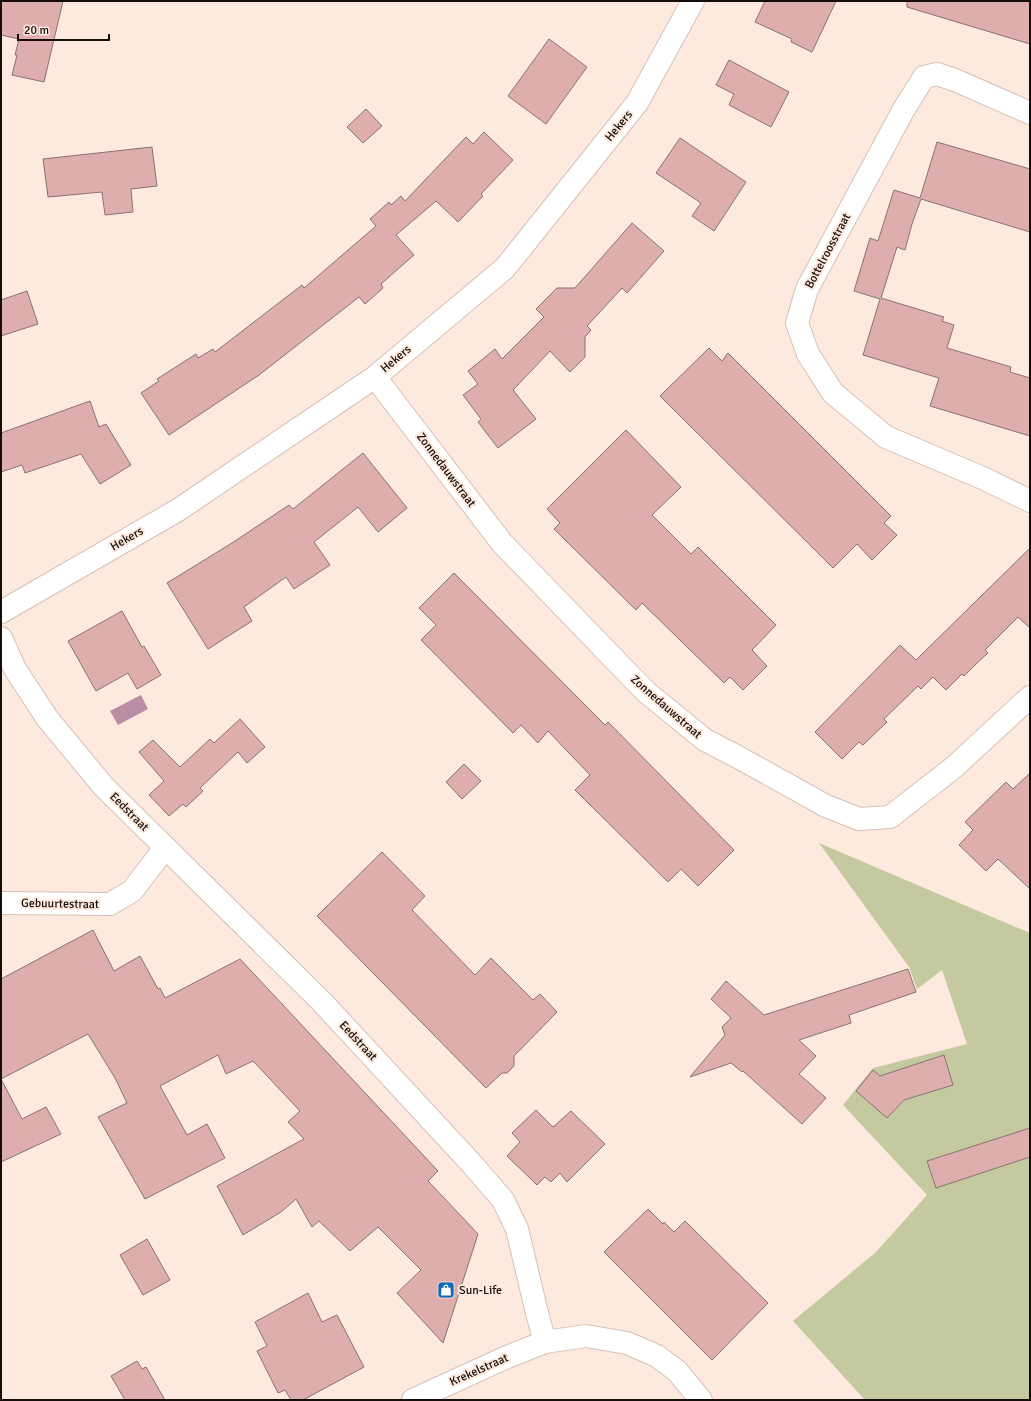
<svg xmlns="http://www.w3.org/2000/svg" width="1031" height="1401" font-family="Signika,sans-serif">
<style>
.green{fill:#c4c9a0}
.water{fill:#b98ea4}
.building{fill:#deadad;stroke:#887373}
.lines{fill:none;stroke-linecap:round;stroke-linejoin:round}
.street-casing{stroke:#d5c1b7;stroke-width:24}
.street{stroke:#fff;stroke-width:22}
.labels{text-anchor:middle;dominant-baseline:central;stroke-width:4;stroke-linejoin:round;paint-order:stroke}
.street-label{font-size:12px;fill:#140d0a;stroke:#fee9de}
.poi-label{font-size:12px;fill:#140d0a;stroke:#fee9de;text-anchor:start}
</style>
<rect width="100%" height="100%" fill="#fee9de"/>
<!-- green -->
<path class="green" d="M819,843l211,90v467h-165l-72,-79 83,-69 51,-57 -84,-90 30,-37 94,-24 -25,-74 -25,19 -8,-22z"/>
<!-- water -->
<path class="water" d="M141,695l7,14 -30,16 -8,-14z"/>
<!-- building -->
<g class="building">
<path d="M1,1h62l-19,81 -32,-7 5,-20h-2l4,-16 -18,-4z"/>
<path d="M765,1h71l-24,51 -21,-10 1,-3 -37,-17z"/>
<path d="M907,1h123v43l-123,-37z"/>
<path d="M549,39l38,28 -41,57 -38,-28z"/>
<path d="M729,60l60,32 -18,35 -42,-22 5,-11 -18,-9z"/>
<path d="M366,109l16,17 -19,17 -16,-16z"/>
<path d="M484,132l29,28 -32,34 2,2 -25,26 -22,-21 -40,34 18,20 -33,29 2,4 -18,16 -6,-7 -100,78 -90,60 -28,-42 18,-12 -2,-2 39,-25 2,4 15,-9 2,3 87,-67 2,3 72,-62 -6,-7 19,-17 2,3 10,-9 4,5 61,-64 7,7z"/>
<path d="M680,138l66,44 -32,49 -22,-15 9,-13 -45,-30z"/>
<path d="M937,142l93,27v63l-109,-33 -9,25 -7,26 -8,-3 -16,51 63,19 -2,4 12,4 -7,23 64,19 -1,5 20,6v58l-100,-30 9,-28 -76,-23 17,-56 -26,-8 16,-53 8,3 16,-51 26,8z"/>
<path d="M152,147l5,39 -26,3 2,23 -28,3 -3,-23 -54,5 -5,-38z"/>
<path d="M632,223l32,28 -37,42 -5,-5 -35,38 4,4 -6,7v20l-15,15 -20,-21 -37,39 23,29 -38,29 -20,-26 3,-3 -18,-24 15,-11 -10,-13 27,-22 7,10 42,-42 -8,-8 21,-21h18z"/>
<path d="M27,291l11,33 -37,12v-36z"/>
<path d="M709,348l13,13 6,-8 163,163 -7,7 13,12 -25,25 -15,-16 -24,24 -173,-172z"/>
<path d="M90,401l9,26 7,-3 25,41 -31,19 -19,-30 -56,19 -3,-8 -21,7v-39z"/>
<path d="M626,430l55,57 -29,28 39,39 7,-7 78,78 -24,25 15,16 -24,24 -13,-13 -6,6 -82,-80 -6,7 -82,-81 6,-6 -13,-14z"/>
<path d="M363,453l44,55 -29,24 -20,-25 -44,35 16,23 -36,24 -8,-12 -42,30 8,14 -44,28 -41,-66 65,-40 57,-38 4,4z"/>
<path d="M1030,548v80l-12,-11 -33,33 3,3 -12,11 -12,12 -2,-2 -16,16 -13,-13 -12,12 -3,-3 -34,33 3,3 -24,23 -4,-3 -17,17 -27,-27 85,-87 16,15z"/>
<path d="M454,573l151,152 3,-3 126,128 -36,36 -17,-17 -13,13 -93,-92 15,-15 -42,-44 -10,12 -17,-18 -8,8 -92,-93 15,-15 -17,-17z"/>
<path d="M122,611l20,36 2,-1 17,29 -24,14 -9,-16 -32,18 -28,-50z"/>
<path d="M240,719l25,28 -18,16 -9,-11 -38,36 3,3 -17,16 -3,-3 -14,12 -20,-21 15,-14 -25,-29 14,-12 27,27 30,-28 4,4z"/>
<path d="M464,764l17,17 -19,18 -16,-17z"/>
<path d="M1030,773v116l-32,-30 -12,12 -27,-26 14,-15 -8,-8 41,-40 7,7z"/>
<path d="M382,852l43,44 -13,14 63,65 16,-17 42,42 7,-6 17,18 -43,44v10l-7,7h-5l-16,15 -169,-172z"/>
<path d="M93,930l21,41 26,-15 18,33 2,-1 5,10 75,-39 198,212 -10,10 50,53 -35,109 -46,-50 24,-23 -43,-43 -28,24 -31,-30 -7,6 -16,-28 -15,13 -38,23 -26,-49 87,-47 -16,-17 12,-11 -47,-50 -27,13 -8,-19 -58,31 27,49 20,-11 18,34 -80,41 -47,-82 29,-14 -12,-25 -27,-44 -87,45 21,40 24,-12 15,27 -60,28v-183z"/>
<path d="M908,969l8,23 -67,23 2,8 -52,17 17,16 -17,18 27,24 -24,26 -59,-53 -1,1 -11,-9 -41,14 35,-42 -3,-8 9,-9 -20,-19 15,-18 38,34z"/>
<path d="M944,1055l9,30 -49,15 -17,18 -31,-27 17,-21 7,6z"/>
<path d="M536,1110l17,17 18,-16 34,33 -38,38 -7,-9 -9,9 -6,-5 -8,8 -30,-29 13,-14 -8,-9z"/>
<path d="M1030,1128v29l-94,31 -9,-27z"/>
<path d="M648,1209l15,15 1,-2 10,10 11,-11 83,82 -56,57 -108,-108z"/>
<path d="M147,1239l23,41 -27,15 -23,-40z"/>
<path d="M308,1293l14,29 15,-7 27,52 -61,33h-12l-6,-10 -7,3 -21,-42 10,-5 -12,-24z"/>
<path d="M137,1361l5,8 4,-2 19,33h-40l-14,-24z"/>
</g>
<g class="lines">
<!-- street casing -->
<g class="street-casing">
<g id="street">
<path d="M1030,113l-75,-33 -18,-6 -13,3 -20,32 -97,180 -10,34 11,31 25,39 53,44 99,42 45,22"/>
<path d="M375,377l127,166 143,148 60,49 33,17 88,49 33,13 31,-2 63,-49 77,-71"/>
<path d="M1,612l177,-102 197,-133 130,-109 132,-165 56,-102"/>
<path d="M1,638l14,31 32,49 57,69 218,215 149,161 32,37 14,29 20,84 8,29"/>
<path d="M1,903l109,1 22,-13 33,-43"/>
<path d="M413,1400l94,-43 38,-15 41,-6 41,7 30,13 20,15 24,29"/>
</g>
</g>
<!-- street -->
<use href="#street" class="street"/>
</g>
<!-- icons -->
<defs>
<g id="shop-square" transform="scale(0.9)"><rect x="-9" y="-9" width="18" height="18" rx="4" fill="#1068b6" stroke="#fee9de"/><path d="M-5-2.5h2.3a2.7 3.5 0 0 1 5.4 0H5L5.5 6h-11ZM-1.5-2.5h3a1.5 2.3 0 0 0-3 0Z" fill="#fff"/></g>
</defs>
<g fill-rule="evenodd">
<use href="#shop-square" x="446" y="1290"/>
</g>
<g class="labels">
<!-- street labels -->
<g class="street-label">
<text transform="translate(619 126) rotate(-51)">Hekers</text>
<text transform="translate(828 251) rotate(-62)">Bottelroosstraat</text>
<text transform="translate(396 359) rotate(-40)">Hekers</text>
<text transform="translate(446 470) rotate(53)">Zonnedauwstraat</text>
<text transform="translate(127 539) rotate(-30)">Hekers</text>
<text transform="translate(666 707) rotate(41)">Zonnedauwstraat</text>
<text transform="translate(129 812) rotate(45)">Eedstraat</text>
<text transform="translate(60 904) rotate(1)">Gebuurtestraat</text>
<text transform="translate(358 1041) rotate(47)">Eedstraat</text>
<text transform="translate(479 1370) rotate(-24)">Krekelstraat</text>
</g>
<!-- poi labels -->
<g class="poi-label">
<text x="459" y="1290">Sun-Life</text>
</g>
</g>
<!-- border -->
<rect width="1031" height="1401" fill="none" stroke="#140d0a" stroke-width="4"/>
<!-- scale -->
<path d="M18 34v6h91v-6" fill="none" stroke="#140d0a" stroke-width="2"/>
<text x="24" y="34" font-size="12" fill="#140d0a" stroke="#fee9de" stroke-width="3" paint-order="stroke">20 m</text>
</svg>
